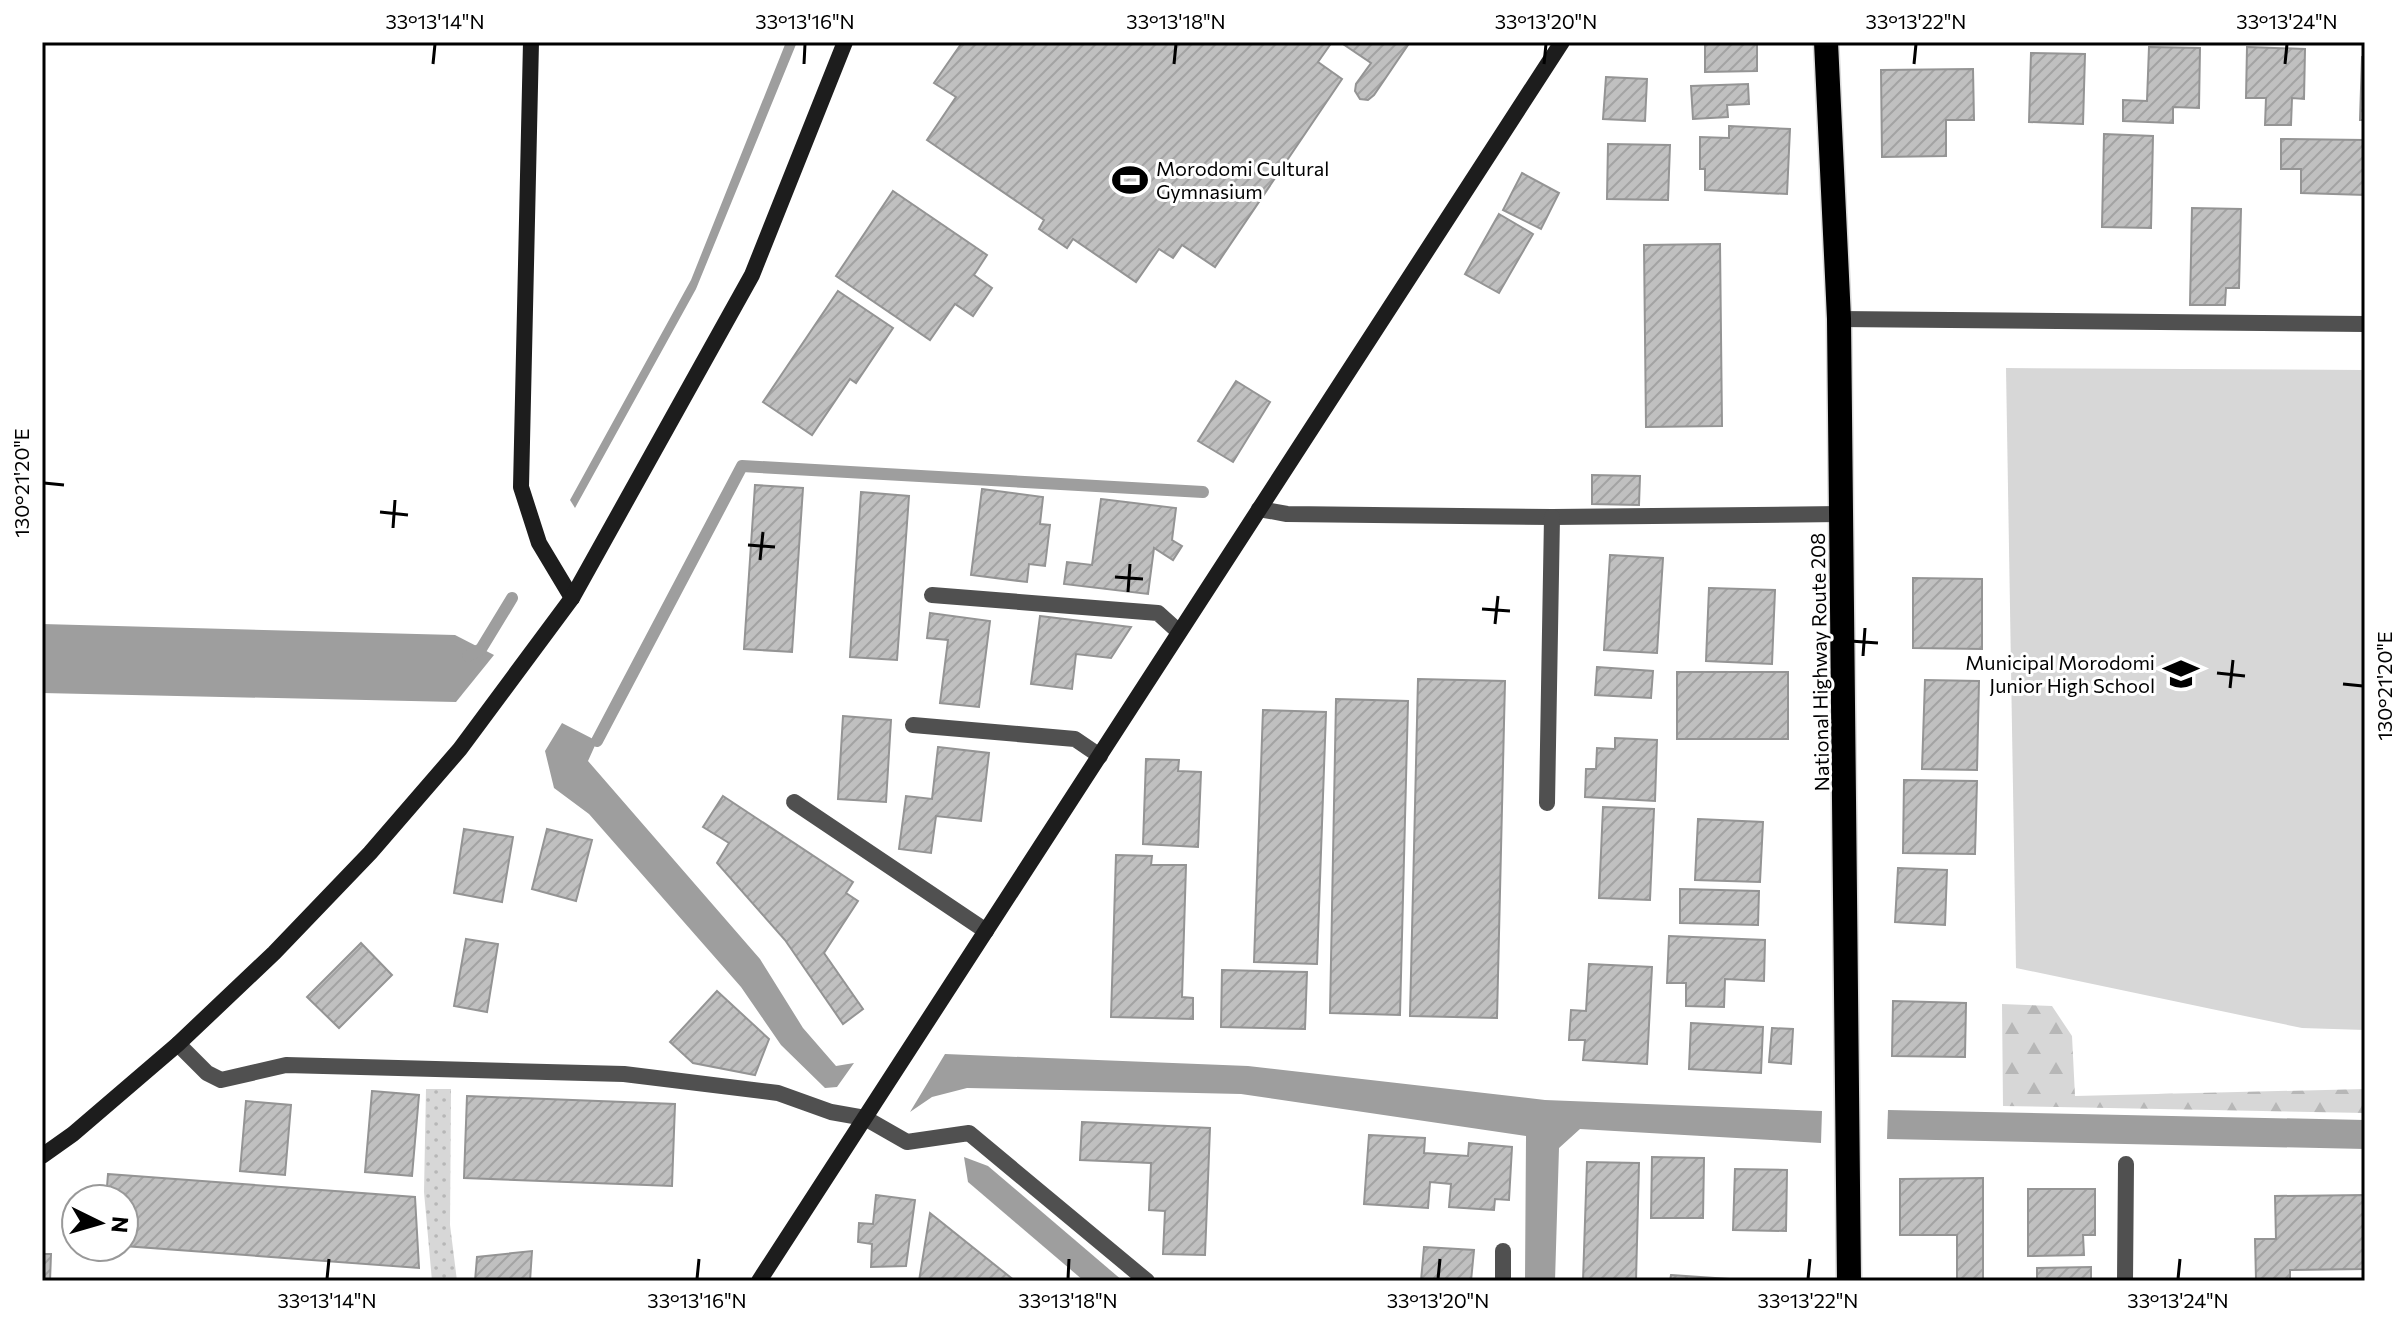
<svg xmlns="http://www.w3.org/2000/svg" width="2407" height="1323" font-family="Commissioner,sans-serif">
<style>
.green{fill:url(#green-dots)}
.forest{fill:url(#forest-firs)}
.pitch{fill:#d7d7d7}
.water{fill:#9e9e9e}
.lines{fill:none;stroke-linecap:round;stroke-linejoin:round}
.stream{stroke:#9e9e9e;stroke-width:12}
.building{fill:url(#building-hatch);stroke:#949494;stroke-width:2}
.highway-casing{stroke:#dbdbdb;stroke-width:27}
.street{stroke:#505050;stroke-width:16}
.secondary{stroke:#1d1d1d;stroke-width:16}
.highway{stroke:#000;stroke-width:24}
.ticks{fill:none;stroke:#000;stroke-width:3}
.labels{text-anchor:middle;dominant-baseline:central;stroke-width:6;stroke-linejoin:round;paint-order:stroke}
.poi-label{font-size:20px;fill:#000;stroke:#fff;text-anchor:start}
.street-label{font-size:20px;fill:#000;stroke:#fff}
.neatline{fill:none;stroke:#000;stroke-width:3}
.ticks-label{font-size:20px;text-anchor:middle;fill:#000}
</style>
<defs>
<pattern id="green-dots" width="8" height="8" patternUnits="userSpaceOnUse" patternTransform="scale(2)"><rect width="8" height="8" fill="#d7d7d7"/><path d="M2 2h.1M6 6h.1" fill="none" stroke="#b7b7b7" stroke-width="1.8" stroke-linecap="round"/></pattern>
<pattern id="forest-firs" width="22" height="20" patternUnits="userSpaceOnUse" patternTransform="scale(2)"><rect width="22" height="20" fill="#d7d7d7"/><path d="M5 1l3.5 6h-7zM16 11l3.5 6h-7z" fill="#b7b7b7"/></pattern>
<pattern id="building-hatch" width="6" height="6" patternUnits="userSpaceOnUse" patternTransform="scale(2)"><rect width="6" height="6" fill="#c0c0c0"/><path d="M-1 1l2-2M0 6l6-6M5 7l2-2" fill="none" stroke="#a3a3a3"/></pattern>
</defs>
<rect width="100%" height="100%" fill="#fff"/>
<!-- green -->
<path class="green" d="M426,1089h25l-1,136 7,56h-25l-8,-89z"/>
<!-- forest -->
<path class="forest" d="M2002,1004l50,2 20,30 3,60 290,-7v24l-362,-7z"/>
<!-- pitch -->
<path class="pitch" d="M2006,368l359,2v660l-63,-2 -286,-60z"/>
<!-- water -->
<g class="water">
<path d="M786,42h11l-101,247 -121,219 -5,-8 121,-220z"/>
<path d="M42,624l413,11 39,20 -38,47 -414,-9z"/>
<path d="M562,723l35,18 -9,20 172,198 43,69 33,38 18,-3 -17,24 -12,1 -44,-43 -40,-58 -152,-173 -35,-26 -9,-37z"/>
<path d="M945,1054l303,12 297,34 277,11 -1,32 -241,-14 -21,19 -4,133h-30l1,-145 -285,-42 -274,-6 -35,9 -22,15z"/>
<path d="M1888,1110l477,10v29l-478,-10z"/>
<path d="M964,1157l24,9 135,115h-39l-116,-99z"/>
</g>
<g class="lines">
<!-- stream -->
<g class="stream">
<path d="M468,656l13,-7 31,-51"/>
<path d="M597,741l145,-275 461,26"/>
</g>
</g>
<!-- building -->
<g class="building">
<path d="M959,42h373l-14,20 24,17 -127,188 -33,-22 -9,13 -14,-9 -23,33 -63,-43 -6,9 -28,-19 5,-9 -117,-80 29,-43 -22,-14 27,-39z"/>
<path d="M1340,42h70l-36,53 -6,5 -8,-1 -5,-8 1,-7 15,-21z"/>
<path d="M1705,42h52v29l-52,1z"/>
<path d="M2149,47l51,1 -1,60 -26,-1v16l-50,-2v-21l24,1z"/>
<path d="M2247,47l58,2 -1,50 -12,-1 -1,27h-26l1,-27h-20z"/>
<path d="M2031,53l54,1 -2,70 -54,-2z"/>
<path d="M2362,57h3v63h-5z"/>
<path d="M1973,69l1,51h-28v36l-64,1 -1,-87z"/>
<path d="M1606,77l41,2 -2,42 -42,-2z"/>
<path d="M1748,84l1,20 -22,1 1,12 -35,2 -2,-33z"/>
<path d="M1729,126l61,3 -3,65 -82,-4v-21h-5v-32l29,1z"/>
<path d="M2104,134l49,2 -2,92 -49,-1z"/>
<path d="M2281,139l84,1v55l-64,-2v-24h-20z"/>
<path d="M1608,144l62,1 -2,55 -61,-1z"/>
<path d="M1522,173l37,20 -18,36 -38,-19z"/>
<path d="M893,191l94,64 -13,20 18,13 -19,28 -18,-12 -25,36 -94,-64z"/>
<path d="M2192,208l49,1 -2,79h-13l-1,17h-35z"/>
<path d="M1499,214l34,20 -34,59 -34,-19z"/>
<path d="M1720,244l2,182 -76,1 -2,-182z"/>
<path d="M838,291l55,37 -37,55 -6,-4 -38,56 -49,-33z"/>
<path d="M1236,381l34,21 -37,60 -35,-21z"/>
<path d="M1592,475l48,1 -1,29 -47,-1z"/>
<path d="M755,485l48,3 -11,164 -48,-3z"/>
<path d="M982,489l61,8 -3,27 10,1 -5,41 -16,-2 -2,18 -56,-7z"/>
<path d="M861,492l48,4 -12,164 -47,-3z"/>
<path d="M1101,499l75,9 -4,32 10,6 -9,14 -19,-12 -6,46 -84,-10 3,-22 25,3z"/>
<path d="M1610,555l53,3 -6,95 -53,-3z"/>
<path d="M1913,578l69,1v70l-69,-1z"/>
<path d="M1709,588l66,2 -3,74 -66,-3z"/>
<path d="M930,613l60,8 -11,86 -39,-4 8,-63 -21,-2z"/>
<path d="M1040,616l91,11 -20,31 -35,-4 -4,35 -41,-5z"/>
<path d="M1597,667l56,4 -2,27 -56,-3z"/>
<rect x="1677" y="672" width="111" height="67"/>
<path d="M1418,679l87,2 -8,337 -87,-2z"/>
<path d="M1925,680l54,1 -2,89 -55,-1z"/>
<path d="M1336,699l72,2 -8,314 -70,-2z"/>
<path d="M1263,710l63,2 -9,252 -63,-2z"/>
<path d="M843,716l48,4 -5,82 -48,-3z"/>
<path d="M1615,738l42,2 -2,61 -70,-4 1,-28h10l1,-21 18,1z"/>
<path d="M938,747l51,6 -8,68 -45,-5 -5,37 -32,-4 7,-53 26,3z"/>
<path d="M1146,759l33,1 -1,11 23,1 -3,75 -55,-3z"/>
<path d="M1904,780l73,1 -2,73 -72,-1z"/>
<path d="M723,796l130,86 -7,11 12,8 -34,52 39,56 -20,15 -58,-84 -68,-77 12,-20 -26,-16z"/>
<path d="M1603,807l51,2 -4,91 -51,-2z"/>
<path d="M1698,819l65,3 -3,60 -65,-2z"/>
<path d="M464,829l49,8 -11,65 -48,-9z"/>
<path d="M547,829l45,11 -16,61 -44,-12z"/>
<path d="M1116,855l36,1 -1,9h35l-4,132 11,1v21l-82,-2z"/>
<path d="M1898,868l49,2 -2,55 -50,-3z"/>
<path d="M1680,889l79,2 -1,34 -78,-2z"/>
<path d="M1669,936l96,4 -1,41 -39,-2 -1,28 -38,-1v-23h-19z"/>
<path d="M466,939l32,5 -11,68 -33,-6z"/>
<path d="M361,943l31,32 -53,53 -32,-31z"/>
<path d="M1589,964l63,3 -5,97 -64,-4 2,-20h-16l2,-30 15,1z"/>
<path d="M1222,970l85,2 -2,57 -84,-2z"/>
<path d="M717,991l52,48 -14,36 -62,-12 -23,-21z"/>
<path d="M1893,1001l73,2 -1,54 -73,-1z"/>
<path d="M1691,1023l72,4 -2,46 -72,-4z"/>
<path d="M1772,1028l21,1 -2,35 -22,-2z"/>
<path d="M372,1091l47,4 -7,81 -47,-4z"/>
<path d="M467,1096l208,8 -3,82 -208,-8z"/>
<path d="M246,1101l45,4 -6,70 -45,-4z"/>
<path d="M1082,1122l128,6 -5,127 -42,-1 2,-43 -16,-1 2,-47 -71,-3z"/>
<path d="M1369,1135l56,3 -1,15 44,3 1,-13 43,4 -3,53 -14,-1 -1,11 -45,-3 2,-23 -21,-2 -2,26 -64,-4z"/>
<path d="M1652,1157l52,1 -1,60h-52z"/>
<path d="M1587,1162l52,1 -3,118h-53z"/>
<path d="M1735,1169l52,1 -1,61 -53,-1z"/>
<path d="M108,1174l307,23 4,71 -295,-22v-47h-18z"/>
<path d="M1983,1178v103h-26v-46h-57v-56z"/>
<path d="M2028,1189h67v46h-12l1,20 -56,1z"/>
<path d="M876,1195l39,5 -9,66 -35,1 1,-23 -14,-2 1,-19 14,1z"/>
<path d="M2365,1195v74l-75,1v9h-34l-1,-40h21l-1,-43z"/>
<path d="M930,1213l85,68h-96z"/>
<path d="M1424,1247l50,3 -3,31h-50z"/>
<path d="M532,1251l-2,30h-55l2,-24z"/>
<path d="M42,1254h9l-1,27h-8z"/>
<path d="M2091,1267v14h-54v-13z"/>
<path d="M1671,1275l88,6h-89z"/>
</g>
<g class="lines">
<!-- highway casing -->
<g class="highway-casing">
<path id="highway" d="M1826,42l13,277 10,962"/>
</g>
<!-- street -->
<g class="street">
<path d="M1839,319l526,5"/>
<path d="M1259,509l28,5 265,3 289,-3"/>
<path d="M932,595l226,18 21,19"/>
<path d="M913,725l162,14 25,17"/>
<path d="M794,802l192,129"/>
<path d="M1547,803l5,-286"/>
<path d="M178,1044l29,29 14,7 65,-15 338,9 154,19 53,19 34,6 42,24 62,-9 178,148"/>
<path d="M1503,1281v-30"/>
<path d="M2125,1281l1,-117"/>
</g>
<!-- secondary -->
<g class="secondary">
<path d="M531,42l-10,445 18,56 33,55"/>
<path d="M42,1156l31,-22 105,-90 96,-91 96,-100 90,-104 112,-151 180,-323 93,-233"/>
<path d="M759,1281l803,-1239"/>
</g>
<!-- highway -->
<use href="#highway" class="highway"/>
</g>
<!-- ticks -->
<path class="ticks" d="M433,64l2,-20M804,64l1,-20M1174,64l2,-20M1544,64l2,-20M1914,64l2,-20M2285,64l2,-20M44,483l20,2M380,512l28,3M393,528l2,-28M748,545l27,2M760,560l3,-28M1115,577l28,2M1128,592l2,-28M1482,609l28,2M1495,624l3,-28M1850,641l28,2M1863,656l2,-28M2217,673l28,3M2343,684l20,2M2230,688l3,-28M327,1279l2,-20M697,1279l2,-20M1068,1279l1,-20M1438,1279l2,-20M1808,1279l2,-20M2178,1279l2,-20"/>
<!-- icons -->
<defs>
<g id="stadium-bare" transform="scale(2.76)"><path d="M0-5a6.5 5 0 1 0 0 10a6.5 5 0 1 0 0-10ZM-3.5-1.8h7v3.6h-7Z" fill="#000" stroke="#fff" stroke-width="2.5" paint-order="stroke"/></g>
<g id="school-bare" transform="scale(2.76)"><path d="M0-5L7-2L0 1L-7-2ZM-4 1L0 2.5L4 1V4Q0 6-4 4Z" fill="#000" stroke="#fff" stroke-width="2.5" paint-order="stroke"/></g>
</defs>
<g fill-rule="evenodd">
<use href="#stadium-bare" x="1130" y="180"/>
<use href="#school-bare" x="2181" y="674"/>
</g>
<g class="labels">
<!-- poi labels -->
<g class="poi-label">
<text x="1156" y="168">Morodomi Cultural<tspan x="1156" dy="23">Gymnasium</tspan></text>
<text x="2155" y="662" text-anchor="end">Municipal Morodomi<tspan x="2155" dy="23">Junior High School</tspan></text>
</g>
<!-- street labels -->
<g class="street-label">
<text transform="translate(1819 662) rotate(-91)">National Highway Route 208</text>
</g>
</g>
<!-- border -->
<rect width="2407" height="1323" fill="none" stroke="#ffffff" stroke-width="88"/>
<!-- north arrow -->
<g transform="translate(100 1223) rotate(95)"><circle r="38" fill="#ffffff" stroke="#999999" stroke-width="2"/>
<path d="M0-6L14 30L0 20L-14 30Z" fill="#000000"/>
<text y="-12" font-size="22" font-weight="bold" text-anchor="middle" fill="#000000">N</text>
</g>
<rect x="44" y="44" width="2319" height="1235" class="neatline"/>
<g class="ticks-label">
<text x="435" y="29">33°13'14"N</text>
<text x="805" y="29">33°13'16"N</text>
<text x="1176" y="29">33°13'18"N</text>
<text x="1546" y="29">33°13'20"N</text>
<text x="1916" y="29">33°13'22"N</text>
<text x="2287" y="29">33°13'24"N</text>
<text transform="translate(22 483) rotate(-90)" y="7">130°21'20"E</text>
<text transform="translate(2385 686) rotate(-90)" y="7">130°21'20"E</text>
<text x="327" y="1308">33°13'14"N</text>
<text x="697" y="1308">33°13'16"N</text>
<text x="1068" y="1308">33°13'18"N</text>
<text x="1438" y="1308">33°13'20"N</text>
<text x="1808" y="1308">33°13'22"N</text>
<text x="2178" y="1308">33°13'24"N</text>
</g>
</svg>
